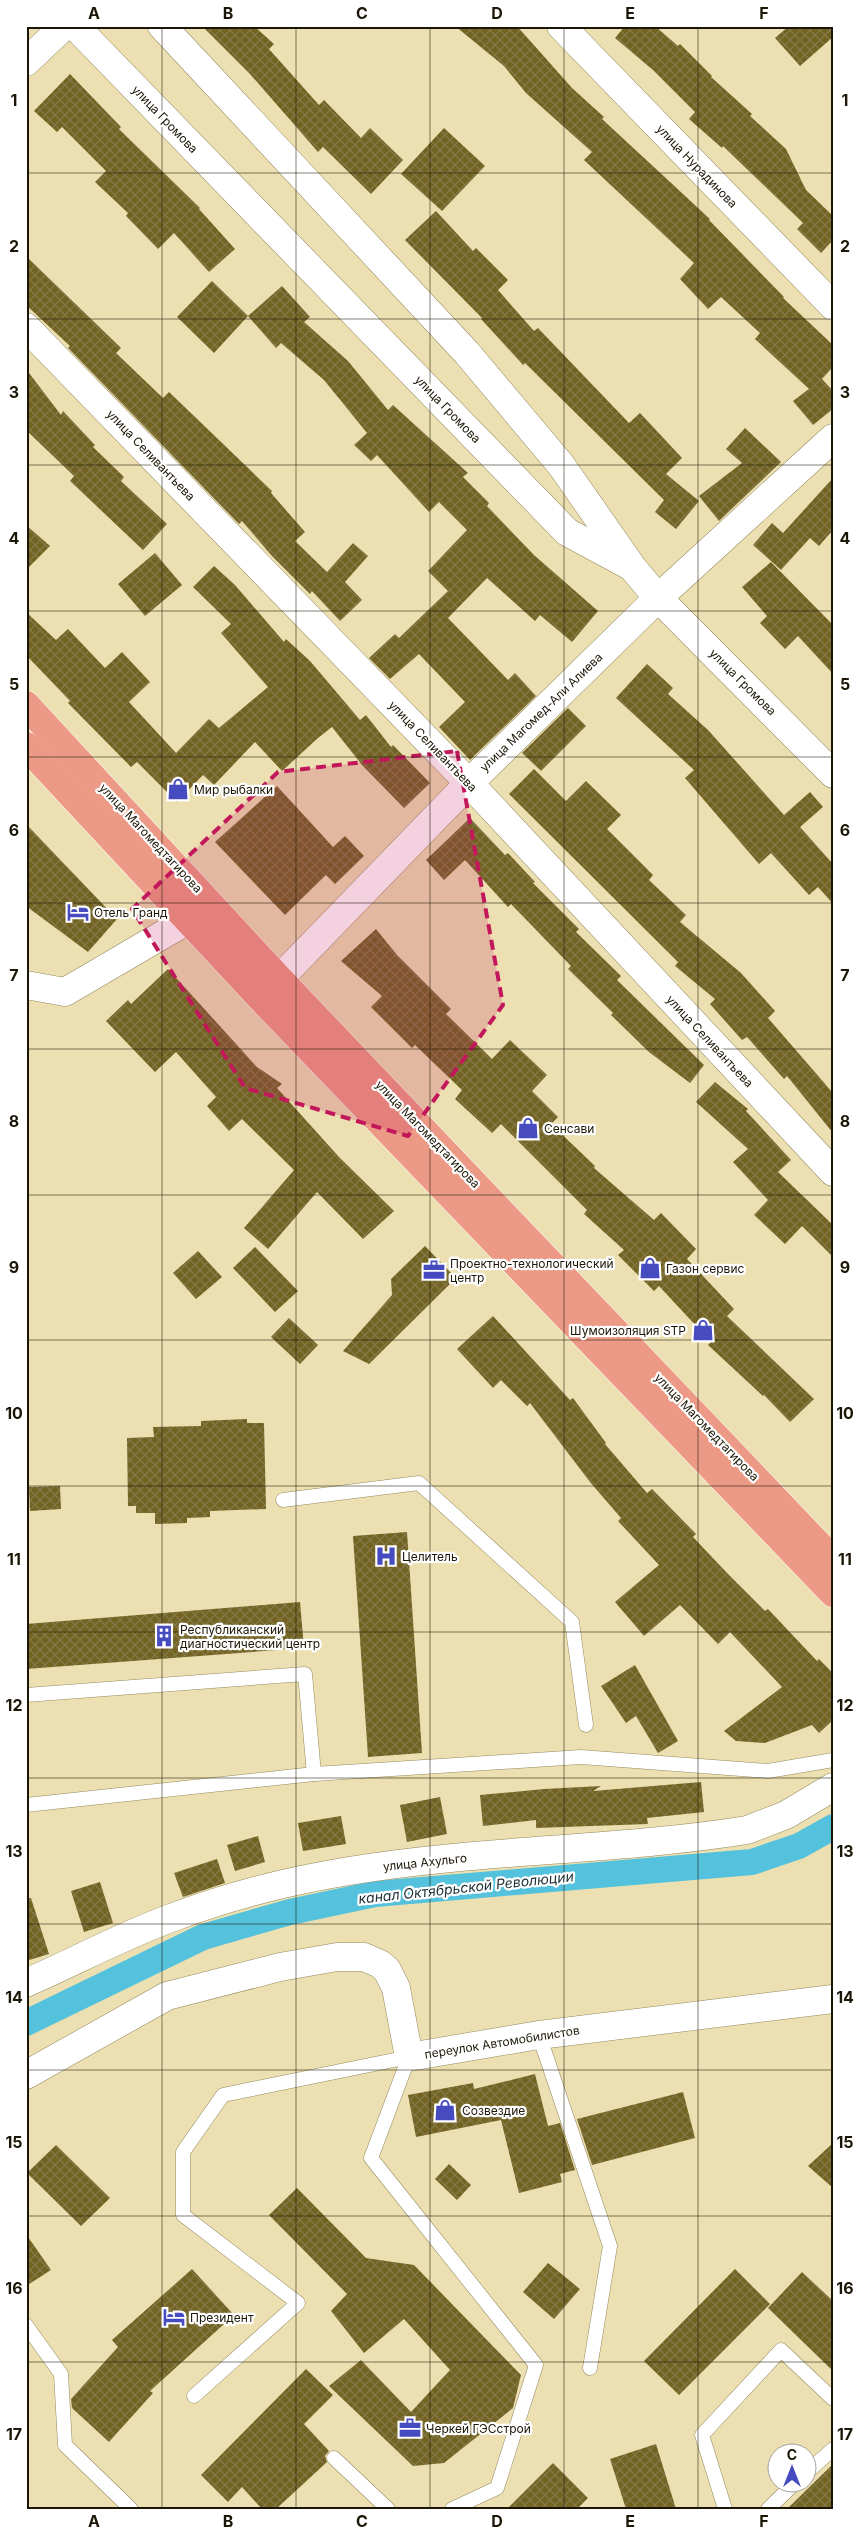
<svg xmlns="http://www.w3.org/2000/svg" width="859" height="2535" font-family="Inter,sans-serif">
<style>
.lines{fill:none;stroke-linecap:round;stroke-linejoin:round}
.canal{stroke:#54c2dc;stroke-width:26}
.building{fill:url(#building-cross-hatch)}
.lane-casing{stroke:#94895e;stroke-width:15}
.street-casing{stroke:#94895e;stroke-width:29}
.secondary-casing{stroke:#94895e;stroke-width:29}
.primary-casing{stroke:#fff;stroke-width:29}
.lane{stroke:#fff;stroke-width:14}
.street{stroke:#fff;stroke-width:28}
.secondary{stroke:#fff;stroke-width:28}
.primary{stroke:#ec9a85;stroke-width:28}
.marked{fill:#c2185b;fill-opacity:0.2;stroke:#c2185b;stroke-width:4;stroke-dasharray:10 6;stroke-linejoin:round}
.grid{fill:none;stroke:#1b1605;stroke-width:1;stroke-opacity:0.55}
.labels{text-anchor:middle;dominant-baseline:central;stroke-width:4.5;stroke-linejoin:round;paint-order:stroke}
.street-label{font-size:12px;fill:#1b1605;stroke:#fff}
.poi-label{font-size:12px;fill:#1b1605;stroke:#fff;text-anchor:start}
.water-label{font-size:14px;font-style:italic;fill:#1c3035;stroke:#fff}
.neatline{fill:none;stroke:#1b1605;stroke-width:2}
.grid-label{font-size:16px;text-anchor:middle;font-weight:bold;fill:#1b1605}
</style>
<defs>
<pattern id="building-cross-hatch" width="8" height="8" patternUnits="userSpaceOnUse" patternTransform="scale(1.25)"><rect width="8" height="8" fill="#726323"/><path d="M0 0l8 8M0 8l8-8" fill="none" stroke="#847847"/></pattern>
</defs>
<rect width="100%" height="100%" fill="#ece0b2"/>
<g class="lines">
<!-- canal -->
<path class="canal" d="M26,2023l177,-86 87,-25 85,-18 377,-32 47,-16 34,-19"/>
</g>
<!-- building -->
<g class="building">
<path d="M202,26h52l20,18 -5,5 50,56 5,-5 37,38 9,-10 33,32 -32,34 -48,-47 -5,5 -68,-78z"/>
<path d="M455,26h62l55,62 32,29 -2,2 108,100 -1,1 75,77 -1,1 50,47v22l-11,12 11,12v18l-20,16 -20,-24 16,-12 -54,-50 5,-6 -39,-36 -13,12 -28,-30 14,-16 -110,-103 8,-8 -66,-59 -22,-27z"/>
<path d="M625,26h30l23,20 2,-2 32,32 -1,1 41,37 -2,2 36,33 20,41 27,26v24l-12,13 -24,-24 6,-6 -80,-77 -1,2 -33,-29 6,-7 -42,-42 -38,-32z"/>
<path d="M789,26h44v11l-33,29 -25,-28z"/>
<path d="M70,74l51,53 -2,2 81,79 -1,1 36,40 -26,23 -35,-39 -16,16 -32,-33 2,-3 -33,-31 11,-11 -44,-44 -5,5 -23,-21z"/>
<path d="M444,128l41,38 -43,45 -41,-37z"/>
<path d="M436,211l37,40 3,-3 32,32 -10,10 36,41 4,-3 91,95 11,-10 42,45 -16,16 33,27 -23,28 -21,-17 9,-12 -139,-137 -2,2 -42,-46 1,-1 -77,-78z"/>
<path d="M26,256l95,92 -5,5 47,45 6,-6 103,99 -1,2 34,39 -10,9 32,31 26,-29 15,13 -23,26 17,18 -22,21 -28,-30 -2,3 -38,-38 -30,-35 -3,3 -171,-176 2,-2 -44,-41z"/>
<path d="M212,281l36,35 -34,37 -37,-36z"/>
<path d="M282,286l28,31 -6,5 44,39 40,49 5,-5 75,68 -5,4 26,26 -2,3 47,49 64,56 -26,31 -32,-27 -5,6 -48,-43 -39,40 60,62 7,-7 21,23 -66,64 -31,-33 26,-25 -46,-48 -29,25 -21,-21 26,-24 4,4 49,-47 -20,-20 39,-41 -28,-28 -10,10 -52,-57 -6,6 -17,-16 13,-12 -43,-53 -43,-37 -5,5 -28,-32z"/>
<path d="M26,369l35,46 2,-4 32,34 -2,2 31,30 -3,4 46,43 -24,26 -73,-69 4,-5 -48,-46z"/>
<path d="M745,428l36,34 -62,59 -20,-25 43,-33 -16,-14z"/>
<path d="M833,478v52l-14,16 -9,-8 -29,32 -28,-25 19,-22 11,10z"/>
<path d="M26,525l24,21 -24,24z"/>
<path d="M155,553l27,32 -37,31 -27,-32z"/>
<path d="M771,562l62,63v49l-35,-38 -13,13 -25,-26 7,-7 -25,-29z"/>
<path d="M214,566l21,19 49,57 2,-3 24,22 50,59 6,-5 25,32 2,-2 37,38 -26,25 -42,-43 -30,-38 -14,11 -36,33 -27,-29 -41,43 -11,-10 -26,27 -40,-40 -6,5 -63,-64 2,-2 -44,-46v-43l30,28 12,-11 37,39 17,-16 28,30 -21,20 47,51 33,-34 10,9 49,-41 -47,-54 10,-9 -38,-37z"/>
<path d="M647,664l26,24 -5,6 40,36 76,85 26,-23 13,15 -23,20 33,37v40l-15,-17 -9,8 -38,-42 -12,11 -74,-86 9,-8 -78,-72z"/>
<path d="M568,708l18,18 -45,45 -19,-18z"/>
<path d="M534,769l32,32 20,-20 35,34 -14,14 46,46 -4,5 37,35 -6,7 61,51 34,38 -7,7 65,75v40l-46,-57 -3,3 -37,-42 -5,3 -32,-36 5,-5 -40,-33 3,-4 -169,-168z"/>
<path d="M277,786l56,61 12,-11 19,20 -29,28 -9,-9 -41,40 -70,-73z"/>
<path d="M470,818l35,37 3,-2 27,29 -2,1 46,46 -3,3 45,44 -4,4 87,85 -14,18 -41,-31 -38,-37 2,-2 -45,-44 3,-3 -60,-62 -3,3 -43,-47 -21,20 -18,-20z"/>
<path d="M26,824l91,95 -29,33 -62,-46z"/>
<path d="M376,929l21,26 54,54 -5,5 46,45 18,-19 37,35 -15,16 26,26 -7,7 44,42 -1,2 60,52 7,-7 35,36 -9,10 47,50 -7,7 87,83 -24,23 -26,-27 -1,1 -55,-51 3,-3 -52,-56 -5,5 -36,-36 6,-5 -40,-36 3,-4 -86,-86 -9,9 -37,-34 7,-9 -47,-45 -3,3 -41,-41 11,-11 -41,-35z"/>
<path d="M168,969l89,98 25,17 -5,4 62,69 55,54 -31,28 -46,-47 -49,57 -24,-21 50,-58 -52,-51 -13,12 -22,-25 9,-9 -40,-45 -21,20 -49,-51 22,-21 3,4z"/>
<path d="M715,1082l33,27 -2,2 45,49 -13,12 55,53v32l-31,-31 -17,18 -31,-29 14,-15 -35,-38 15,-13 -52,-47z"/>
<path d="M425,1246l31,32 -87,86 -26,-13 49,-56 -1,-16z"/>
<path d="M255,1247l43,44 -23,21 -42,-44z"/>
<path d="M198,1251l24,26 -26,22 -23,-26z"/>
<path d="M493,1316l77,84 3,-2 33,45 -1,1 42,49 5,-4 44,45 -3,3 34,36 38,38 3,-2 49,52 2,-2 14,14v47l-14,13 -7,-8 -47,18 -29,-2 -12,-10 58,-44 -52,-55 -12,12 -38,-39 -36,31 -29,-34 44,-37 -41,-44 3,-3 -31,-36 -60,-79 -3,3 -26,-26 -8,8 -36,-39z"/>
<path d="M289,1318l29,27 -18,19 -29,-27z"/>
<path d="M247,1419v4h17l2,86 -56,2v6l-23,1v5l-32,1v-11h-19v-7h-8l-1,-68 27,-1 -1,-10 48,-1v-5z"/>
<path d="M60,1486l1,23 -31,2 -1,-24z"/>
<path d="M407,1532l15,221 -54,4 -15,-221z"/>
<path d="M300,1602l4,46 -278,21v-45z"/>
<path d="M635,1665l43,76 -20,12 -22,-37 -10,7 -25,-37z"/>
<path d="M701,1782l3,30 -57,6 1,6 -112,4v-8l-53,6 -3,-31 64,-6 57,-3 -8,5z"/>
<path d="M440,1797l7,37 -40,8 -7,-37z"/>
<path d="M341,1816l5,28 -43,7 -5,-28z"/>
<path d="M258,1836l7,26 -30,9 -8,-26z"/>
<path d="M217,1859l8,24 -42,14 -9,-24z"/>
<path d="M100,1882l13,41 -29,9 -13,-41z"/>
<path d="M26,1898h5l18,56 -23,7z"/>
<path d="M535,2074l13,52 12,-3 15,47 -15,4 2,8 -43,11 -18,-73 -85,17 -8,-42 65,-12 1,6z"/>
<path d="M683,2092l12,46 -103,27 -15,-46z"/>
<path d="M833,2143v45l-25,-22z"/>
<path d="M56,2145l54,53 -29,28 -54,-53z"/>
<path d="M449,2164l22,21 -14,15 -22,-21z"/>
<path d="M297,2188l69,70 48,7 107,110 -8,33 -69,55 -31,3 -84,-80 32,-26 50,52 39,-42 -46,-51 -40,34 -33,-42 16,-17 -78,-79z"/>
<path d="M26,2234l25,36 -25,16z"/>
<path d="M548,2263l32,26 -26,30 -31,-27z"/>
<path d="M192,2269l42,46 -84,76 3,2 -44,49 -37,-34 -1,-9 47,-52 -6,-7z"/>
<path d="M735,2269l35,35 -91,91 -35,-34z"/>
<path d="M802,2272l31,29v70l-65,-63z"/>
<path d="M306,2369l27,26 -29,29 25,27 -4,5 2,6 -51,47h-14l-20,-22 -14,15 -27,-27z"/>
<path d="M656,2444l20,65h-50l-16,-50z"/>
<path d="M553,2463l35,35 -11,11h-70z"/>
<path d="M833,2464v45h-46z"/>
</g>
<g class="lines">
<!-- lane casing -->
<g class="lane-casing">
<g id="lane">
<path d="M283,1500l136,-17 153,139 14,103"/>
<path d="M26,1695l279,-21 9,100"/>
<path d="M26,1805l288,-31 267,-17 187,14 65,-11"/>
<path d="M539,2035l71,211 -20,122"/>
<path d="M409,2057l-38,101 165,207 -39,123 -45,21"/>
<path d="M26,2325l35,49 4,71 66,64"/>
<path d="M194,2396l104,-93 -115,-88v-63l40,-57 186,-38"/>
<path d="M334,2458l54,51"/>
<path d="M806,2473l27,-24"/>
<path d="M725,2509l-23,-74 79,-85 52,49"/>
<path d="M768,2509l28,-27"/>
</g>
</g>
<!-- street casing -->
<g class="street-casing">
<g id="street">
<path d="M75,26l492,506 65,35 26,31 175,176"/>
<path d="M162,26l305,327 94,112 69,99"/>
<path d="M561,26l272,280"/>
<path d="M26,62l38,-36"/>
<path d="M26,327l443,456 364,389"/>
<path d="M26,985l39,7 123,-72 19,-15"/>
<path d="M260,995l19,-16 190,-196 189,-185 175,-160"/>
</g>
</g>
<!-- secondary casing -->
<g class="secondary-casing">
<g id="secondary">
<path d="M26,1983c48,-21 96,-47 145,-65 57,-22 117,-37 178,-47 132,-22 266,-20 398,-41l39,-15 47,-28"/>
<path d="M26,2075l141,-79 113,-29 57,-10h27l16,7 7,6 9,18 13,69 130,-22 294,-36"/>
</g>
</g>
<!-- primary casing -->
<g class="primary-casing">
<g id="primary">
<path d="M26,705l253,274 554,581"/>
<path d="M26,746l233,250 574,597"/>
</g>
</g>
<!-- lane -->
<use href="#lane" class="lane"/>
<!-- street -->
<use href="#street" class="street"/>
<!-- secondary -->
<use href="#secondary" class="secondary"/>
<!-- primary -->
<use href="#primary" class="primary"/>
</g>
<!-- marked area -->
<path class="marked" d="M457,751l46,254 -95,131 -163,-48 -113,-179 146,-137z"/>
<!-- grid -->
<path class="grid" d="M162,26v2483M296,26v2483M430,26v2483M564,26v2483M698,26v2483M26,173h807M26,319h807M26,465h807M26,611h807M26,757h807M26,903h807M26,1049h807M26,1195h807M26,1340h807M26,1486h807M26,1632h807M26,1778h807M26,1924h807M26,2070h807M26,2216h807M26,2362h807"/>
<!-- icons -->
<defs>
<g id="shop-bare" transform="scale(1.725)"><path d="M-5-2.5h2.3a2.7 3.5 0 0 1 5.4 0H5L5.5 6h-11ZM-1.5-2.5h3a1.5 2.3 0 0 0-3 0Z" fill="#464bc0" stroke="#fff" stroke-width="2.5" paint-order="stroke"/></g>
<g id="hotel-bare" transform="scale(1.725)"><path d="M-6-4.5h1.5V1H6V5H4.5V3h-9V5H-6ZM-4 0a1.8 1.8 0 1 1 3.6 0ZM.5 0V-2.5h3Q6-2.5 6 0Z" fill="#464bc0" stroke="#fff" stroke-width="2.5" paint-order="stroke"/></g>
<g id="office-bare" transform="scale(1.725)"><path d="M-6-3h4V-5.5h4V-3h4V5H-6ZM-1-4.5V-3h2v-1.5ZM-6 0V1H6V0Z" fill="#464bc0" stroke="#fff" stroke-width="2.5" paint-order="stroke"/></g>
<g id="hospital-bare" transform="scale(1.725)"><path d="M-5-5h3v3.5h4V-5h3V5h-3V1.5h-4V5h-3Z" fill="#464bc0" stroke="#fff" stroke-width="2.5" paint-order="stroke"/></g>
<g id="building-bare" transform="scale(1.725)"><path d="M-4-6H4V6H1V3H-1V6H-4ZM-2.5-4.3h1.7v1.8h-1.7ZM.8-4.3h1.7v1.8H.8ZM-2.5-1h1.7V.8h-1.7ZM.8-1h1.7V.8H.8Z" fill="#464bc0" stroke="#fff" stroke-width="2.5" paint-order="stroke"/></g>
</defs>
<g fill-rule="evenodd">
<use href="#shop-bare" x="178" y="789"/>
<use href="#hotel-bare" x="78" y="912"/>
<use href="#shop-bare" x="528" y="1128"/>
<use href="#shop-bare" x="650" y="1268"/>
<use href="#office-bare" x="434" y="1270"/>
<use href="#shop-bare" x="703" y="1330"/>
<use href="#hospital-bare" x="386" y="1556"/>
<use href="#building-bare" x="164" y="1636"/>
<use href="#shop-bare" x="445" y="2110"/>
<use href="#hotel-bare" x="174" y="2317"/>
<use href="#office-bare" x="410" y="2428"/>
</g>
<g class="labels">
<!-- street labels -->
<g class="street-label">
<text transform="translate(165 119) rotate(46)">улица Громова</text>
<text transform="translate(697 166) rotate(46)">улица Нурадинова</text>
<text transform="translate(448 409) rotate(46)">улица Громова</text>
<text transform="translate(151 455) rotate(46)">улица Селивантьева</text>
<text transform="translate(743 682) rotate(45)">улица Громова</text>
<text transform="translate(541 712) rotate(-44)">улица Магомед-Али Алиева</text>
<text transform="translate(433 746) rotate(46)">улица Селивантьева</text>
<text transform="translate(151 838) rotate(47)">улица Магомедтагирова</text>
<text transform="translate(710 1041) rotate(47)">улица Селивантьева</text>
<text transform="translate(428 1134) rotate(46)">улица Магомедтагирова</text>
<text transform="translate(707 1427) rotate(46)">улица Магомедтагирова</text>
<text transform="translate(425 1862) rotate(-6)">улица Ахульго</text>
<text transform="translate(502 2042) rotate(-9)">переулок Автомобилистов</text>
</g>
<!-- poi labels -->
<g class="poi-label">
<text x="194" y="789">Мир рыбалки</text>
<text x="94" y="912">Отель Гранд</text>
<text x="544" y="1128">Сенсави</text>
<text x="450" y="1263">Проектно-технологический<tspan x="450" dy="14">центр</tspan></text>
<text x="666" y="1268">Газон сервис</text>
<text x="686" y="1330" text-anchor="end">Шумоизоляция STP</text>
<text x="402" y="1556">Целитель</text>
<text x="180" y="1629">Республиканский<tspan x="180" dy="14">диагностический центр</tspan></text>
<text x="462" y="2110">Созвездие</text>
<text x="190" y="2317">Президент</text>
<text x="426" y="2428">Черкей ГЭСстрой</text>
</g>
<!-- water labels -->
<g class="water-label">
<text transform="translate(466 1887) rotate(-6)">канал Октябрьской Революции</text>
</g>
</g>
<!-- border -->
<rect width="859" height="2535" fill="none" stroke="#ffffff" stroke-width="55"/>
<!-- north arrow -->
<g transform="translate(792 2468)"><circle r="24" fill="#ffffff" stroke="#a4a29b"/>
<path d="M0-4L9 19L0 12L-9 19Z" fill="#464bc0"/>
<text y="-8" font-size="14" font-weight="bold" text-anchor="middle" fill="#1b1605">С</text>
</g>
<rect x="28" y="28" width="804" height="2480" class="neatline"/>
<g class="grid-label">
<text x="94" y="19">A</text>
<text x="228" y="19">B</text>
<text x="362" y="19">C</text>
<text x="497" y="19">D</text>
<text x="630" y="19">E</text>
<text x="764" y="19">F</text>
<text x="14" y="106">1</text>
<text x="845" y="106">1</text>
<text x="14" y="252">2</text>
<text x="845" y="252">2</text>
<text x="14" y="398">3</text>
<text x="845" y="398">3</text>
<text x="14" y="544">4</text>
<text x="845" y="544">4</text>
<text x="14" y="690">5</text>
<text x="845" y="690">5</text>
<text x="14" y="836">6</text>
<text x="845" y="836">6</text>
<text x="14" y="981">7</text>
<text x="845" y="981">7</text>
<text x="14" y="1127">8</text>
<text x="845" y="1127">8</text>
<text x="14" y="1273">9</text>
<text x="845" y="1273">9</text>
<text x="14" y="1419">10</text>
<text x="845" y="1419">10</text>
<text x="14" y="1565">11</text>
<text x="845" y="1565">11</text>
<text x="14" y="1711">12</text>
<text x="845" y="1711">12</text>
<text x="14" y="1857">13</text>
<text x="845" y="1857">13</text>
<text x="14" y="2003">14</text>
<text x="845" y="2003">14</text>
<text x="14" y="2148">15</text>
<text x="845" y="2148">15</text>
<text x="14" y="2294">16</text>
<text x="845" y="2294">16</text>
<text x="14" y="2440">17</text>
<text x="845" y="2440">17</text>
<text x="94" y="2527">A</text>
<text x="228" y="2527">B</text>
<text x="362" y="2527">C</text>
<text x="497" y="2527">D</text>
<text x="630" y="2527">E</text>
<text x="764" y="2527">F</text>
</g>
</svg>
